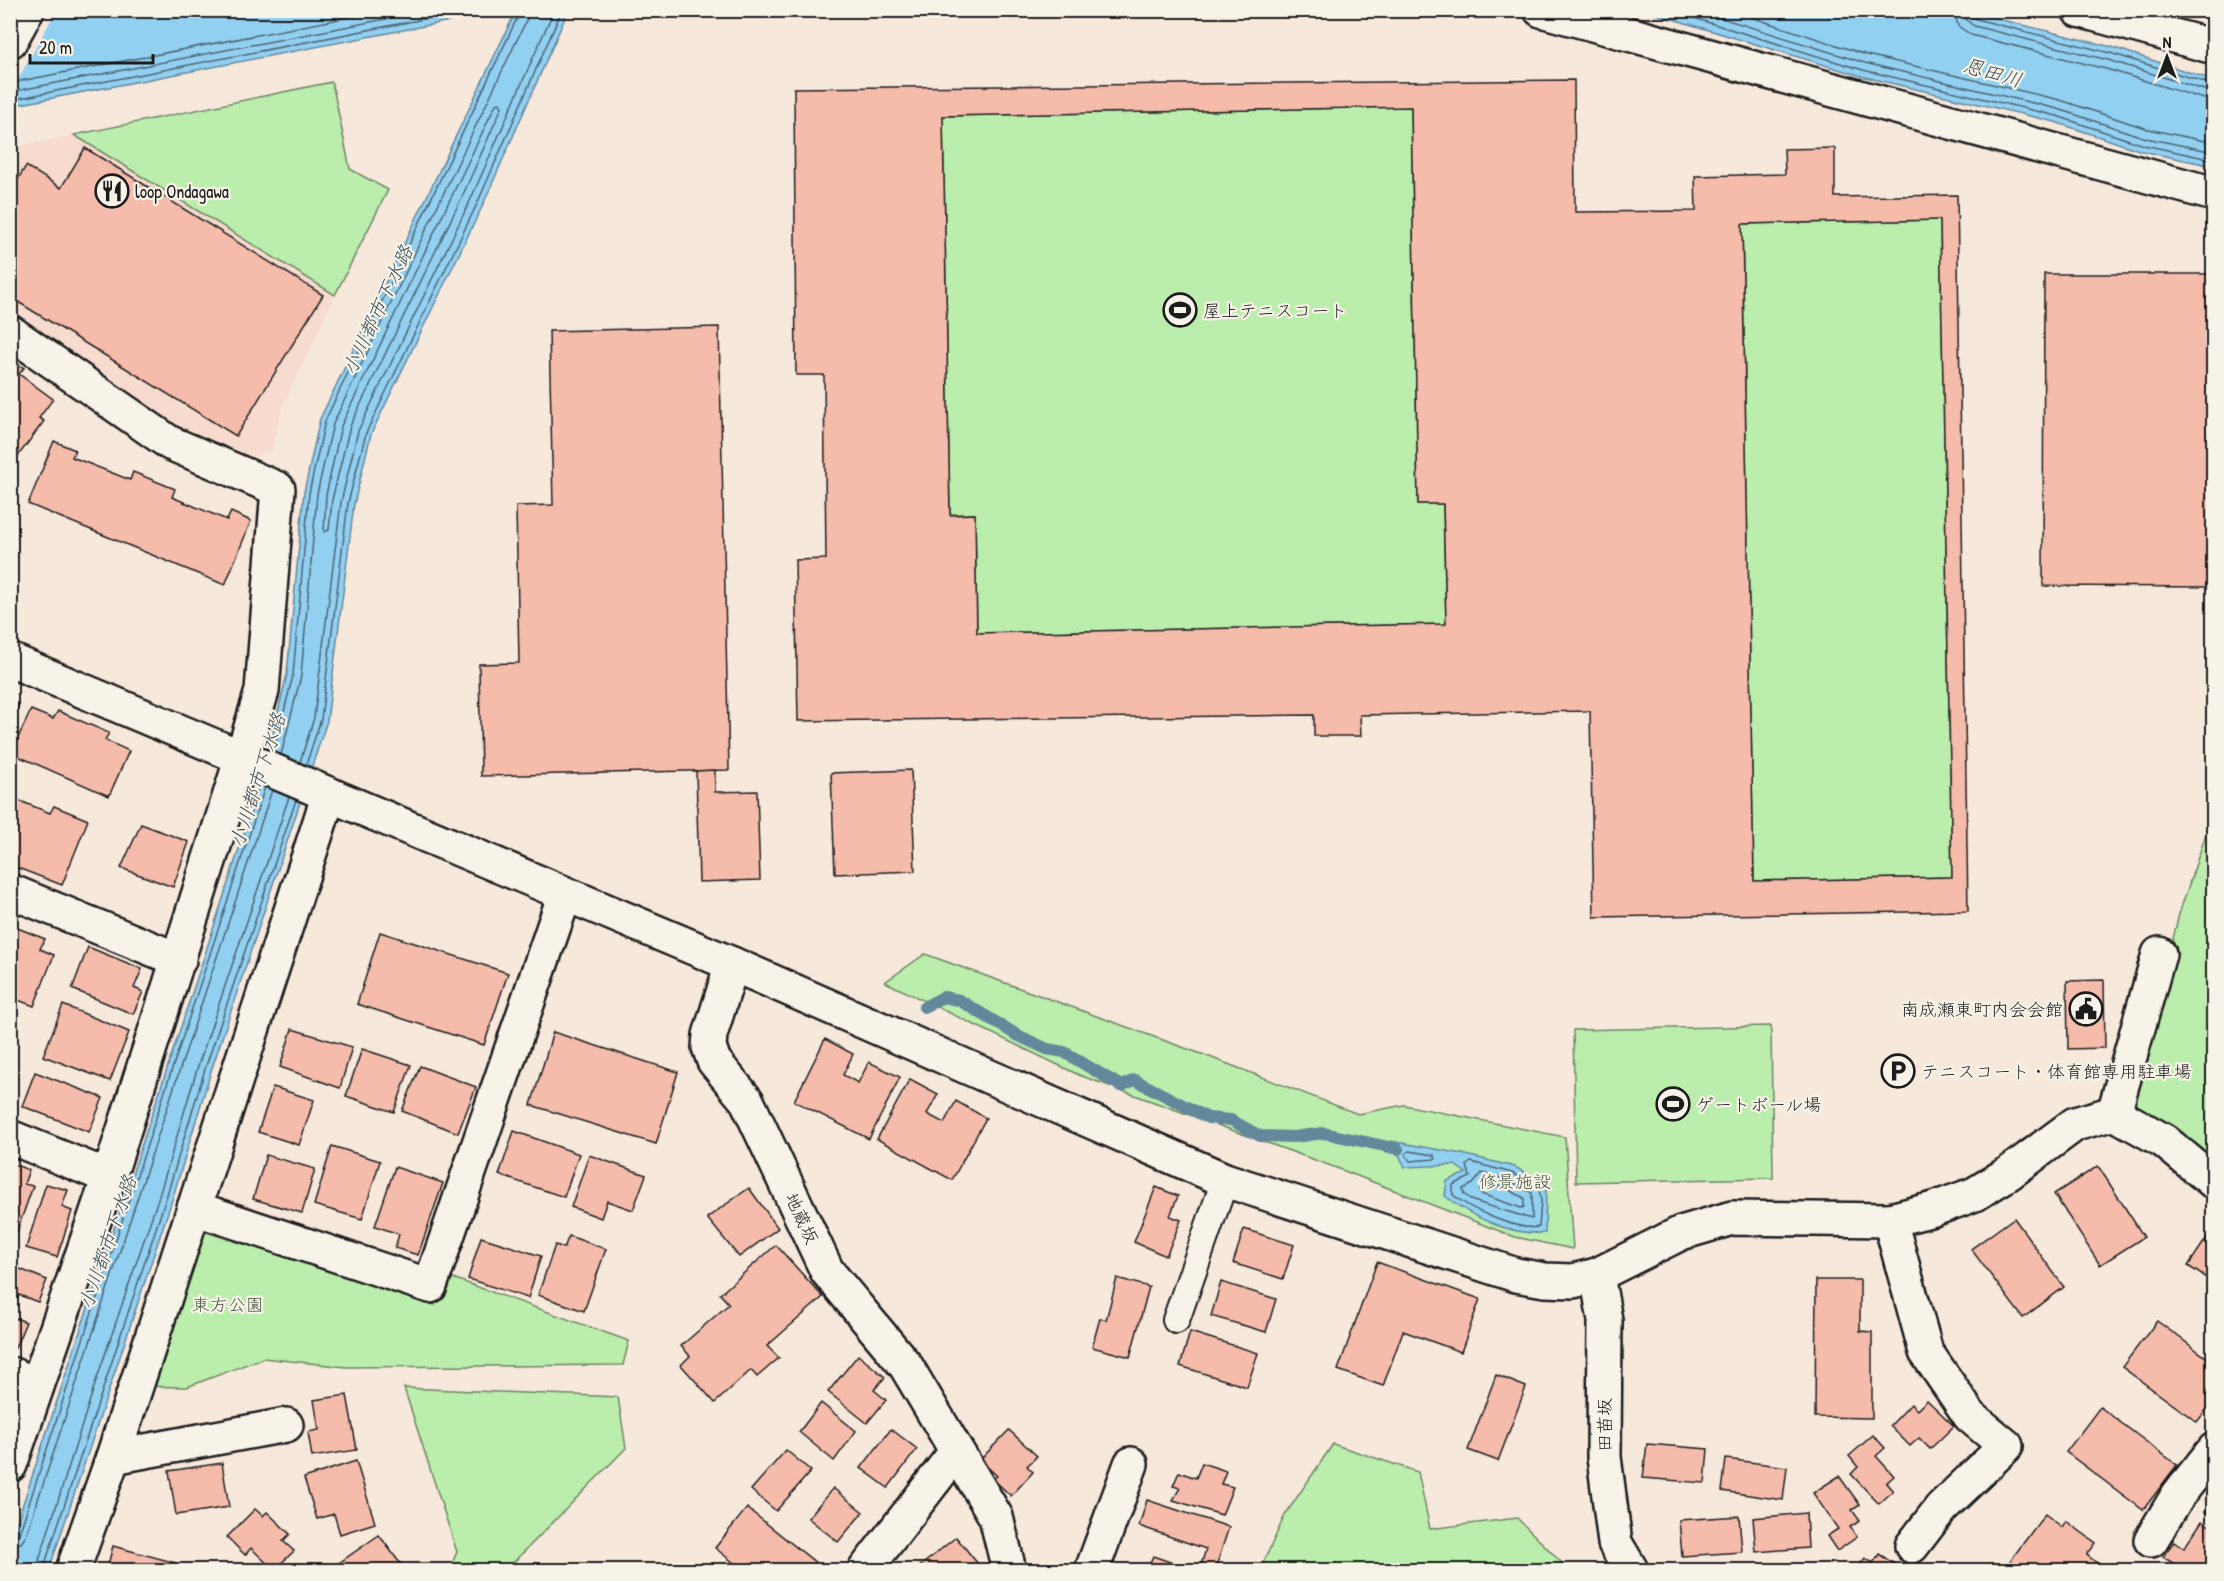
<svg xmlns="http://www.w3.org/2000/svg" width="2224" height="1581" font-family="'Patrick Hand','Klee One',sans-serif">
<style>
.built{fill:#f6dbce}
.green{fill:#bbedac;stroke:#6c8464;stroke-width:1.5}
.water{fill:#92d0f2;stroke:#63889c;stroke-width:1.5}
.pier{fill:#f7e8dc}
.lines{fill:none;stroke-linecap:round;stroke-linejoin:round}
.shore{stroke:#4b6472;stroke-width:1.5}
.stream{stroke:#63889c;stroke-width:12}
.building{fill:#f5bcac;stroke:#1c1c1c;stroke-width:1.5;fill-rule:evenodd}
.lane-casing{stroke:#1c1c1c;stroke-width:30}
.street-casing{stroke:#1c1c1c;stroke-width:38}
.secondary-casing{stroke:#1c1c1c;stroke-width:38}
.lane{stroke:#f7f3e8;stroke-width:26}
.street{stroke:#f7f3e8;stroke-width:33}
.secondary{stroke:#f7f3e8;stroke-width:33}
.labels{text-anchor:middle;dominant-baseline:central;stroke-width:4.5;stroke-linejoin:round;paint-order:stroke}
.poi-label{font-size:18px;fill:#1c1c1c;stroke:#f7f3e8;text-anchor:start}
.park-label{font-size:18px;fill:#4c5b47;stroke:#f7f3e8}
.street-label{font-size:18px;fill:#1c1c1c;stroke:#f7f3e8}
.water-label{font-size:20px;font-style:italic;fill:#3f525c;stroke:#f7f3e8}
</style>
<rect width="100%" height="100%" fill="#f7e8dc"/>
<filter id="ink" filterUnits="userSpaceOnUse"><feTurbulence type="fractalNoise" baseFrequency=".0167" numOctaves="2"/><feDisplacementMap in="SourceGraphic" scale="12" xChannelSelector="R" yChannelSelector="G"/><feConvolveMatrix kernelMatrix="1 2 1 2 8 2 1 2 1" color-interpolation-filters="sRGB"/></filter>
<g filter="url(#ink)">
<!-- built -->
<path class="built" d="M74,135l261,160 -52,111 -12,45 -24,7 -71,-29 -165,-118v-163z"/>
<!-- green -->
<g class="green">
<path d="M332,82l18,87 38,21 -53,105 -261,-160z"/>
<path d="M1411,107l7,397h25l3,120 -469,9 -2,-119h-25l-7,-398z"/>
<path d="M1940,220l12,657 -198,4 -12,-657z"/>
<path d="M2213,813v341l-8,4 -73,-49 47,-195z"/>
<path d="M925,954l282,102 151,58 46,-9 161,32 8,112 -58,-12 -181,-70 -255,-92 -194,-93z"/>
<path d="M1771,1026l2,152 -197,4 -3,-152z"/>
<path d="M187,1226l248,79 12,-29 182,65 -6,24 -277,2 -83,-9 -76,29 -54,-1z"/>
<path d="M404,1388l214,9 8,51 -120,122h-57l8,-18z"/>
<path d="M1333,1444l85,28 12,57 87,-11 52,52h-309l25,-55z"/>
</g>
<!-- water -->
<g class="water">
<path d="M45,10l457,1 -491,95v-89z"/>
<path d="M516,11h52l-86,196 -111,227 -17,70 -27,217 -116,350 -39,129 -123,370h-38v-30l193,-583 50,-154 19,-70 14,-59 17,-182 16,-73z"/>
<path d="M1646,11h320l146,36 101,33v86l-71,-15 -87,-29 -194,-46z"/>
<path d="M1391,1141l71,13 53,13 31,18 -1,48c-35,2 -72,-15 -100,-37l2,-15 19,-8 -11,-8 -50,2 -8,-16 -14,-4z"/>
</g>
<!-- pier -->
<path class="pier" d="M29,10l27,1 -45,81 -1,-78z"/>
<g class="lines">
<!-- shore -->
<g class="shore">
<path d="M1668,10l195,60 194,46 87,29 70,15"/>
<path d="M1696,10l169,53 193,46 88,29 68,14"/>
<path d="M1729,10l138,45 193,45 88,29 66,14"/>
<path d="M1954,10l4,16 13,9 135,34 108,33"/>
<path d="M1963,10l3,10 8,6 134,34 106,33"/>
<path d="M1971,10l5,9 134,34 104,32"/>
<path d="M10,83l376,-73"/>
<path d="M10,92l422,-82"/>
<path d="M10,100l460,-90"/>
<path d="M500,103l2,4 -40,90 -112,229 -18,74 -3,30 -5,2 2,-37 15,-69 155,-322z"/>
<path d="M274,752l19,-77 16,-182 16,-72 196,-411"/>
<path d="M281,755l20,-79 16,-182 16,-70 194,-405 2,-9"/>
<path d="M300,762l14,-44 27,-216 17,-71 112,-230 84,-191"/>
<path d="M306,765l15,-46 27,-216 18,-70 111,-229 85,-194"/>
<path d="M1409,1151l25,4 2,4 -26,2 -5,-7z"/>
<path d="M1471,1162l41,11 27,15 2,13 -2,26c-23,4 -69,-18 -86,-32v-10l17,-8 -3,-12z"/>
<path d="M1482,1173l27,7 23,13v26l-59,-18 -9,-7 -1,-5 10,-5z"/>
<path d="M1488,1183l18,5 18,10v9l-3,1 -40,-14 -1,-4z"/>
<path d="M10,1539l9,-5 246,-747"/>
<path d="M10,1546l11,-3 5,-7 246,-746"/>
<path d="M36,1570l59,-186 64,-188 39,-130 91,-269"/>
<path d="M43,1570l123,-372 39,-129 91,-269"/>
</g>
<!-- stream -->
<path class="stream" d="M924,1007l19,-10 16,3 58,35 30,14 17,3 57,34 14,-6 73,38 23,2 29,16 34,1 30,-4 74,16"/>
</g>
<!-- building -->
<g class="building">
<path d="M1574,80l1,132 121,-1 -1,-35 90,-2 -1,-25 51,-1v49l122,-2 11,716 -374,6 -4,-206 -230,4 1,21h-47v-21l-516,6 -3,-161 31,-1 -2,-184h-28l-2,-287zM1411,107l7,397h25l3,120 -469,9 -2,-119 -25,1 -7,-399zM1940,220l12,657 -198,4 -12,-657z"/>
<path d="M85,148l238,147 -87,141 -226,-139v-105l16,-26 35,22z"/>
<path d="M2044,274h170v313l-171,-1z"/>
<path d="M719,327l10,443 -248,6 -2,-112 40,-1 -3,-157 37,-1 -4,-174z"/>
<path d="M10,359l14,9 -5,6 34,25 -14,19 5,3 -34,46z"/>
<path d="M54,441l21,9 -3,7 58,23 3,-8 42,17 -3,8 55,23 4,-8 20,9 -26,64 -197,-81z"/>
<path d="M10,701l9,3 -9,22z"/>
<path d="M31,710l22,9 5,-8 51,22 -4,7 24,11 -20,45 -98,-43z"/>
<path d="M715,770v22l42,-1 3,89 -61,2 -3,-111z"/>
<path d="M911,770l4,101 -80,3 -4,-101z"/>
<path d="M10,797l40,16 4,-7 34,14 -26,65 -52,-20z"/>
<path d="M141,824l48,18 -16,45 -52,-19z"/>
<path d="M10,925l35,14 -5,10 14,6 -20,51 -24,-9z"/>
<path d="M380,932l128,41 -24,72 -127,-41z"/>
<path d="M88,947l54,22 -8,19 9,4 -10,22 -61,-25z"/>
<path d="M2104,980l1,68 -37,1 -1,-68z"/>
<path d="M63,1005l66,27 -19,49 -67,-25z"/>
<path d="M292,1029l60,18 -12,41 -60,-21z"/>
<path d="M553,1032l125,40 -22,72 -125,-39z"/>
<path d="M825,1039l28,15 -10,21 15,8 11,-21 31,15 -31,62 -75,-38z"/>
<path d="M362,1049l49,16 -17,47 -48,-16z"/>
<path d="M420,1066l56,21 -18,46 -56,-22z"/>
<path d="M35,1072l68,26 -14,34 -67,-26z"/>
<path d="M910,1079l28,15 -11,20 17,9 12,-22 30,17 -34,62 -75,-41z"/>
<path d="M273,1087l41,13 -15,45 -41,-13z"/>
<path d="M514,1131l65,23 -15,43 -65,-22z"/>
<path d="M332,1146l48,15 -18,58 -48,-14z"/>
<path d="M266,1155l49,14 -13,44 -49,-14z"/>
<path d="M589,1155l57,20 -13,35 -26,-9 -6,17 -30,-11z"/>
<path d="M10,1163l19,7 -5,14 9,2 -17,48 -6,-2z"/>
<path d="M2098,1166l46,71 -44,28 -46,-71z"/>
<path d="M395,1167l48,16 -25,72 -23,-7 4,-14 -24,-8z"/>
<path d="M46,1184l22,6 -6,17 10,4 -15,46 -31,-9z"/>
<path d="M1156,1187l22,9 -8,20 11,4 -15,36 -32,-14z"/>
<path d="M749,1188l29,40 -39,29 -32,-39z"/>
<path d="M2014,1218l50,69 -41,31 -52,-69z"/>
<path d="M1244,1229l50,16 -11,34 -50,-16z"/>
<path d="M2212,1230l2,1v52l-26,-17z"/>
<path d="M569,1236l37,13 -22,62 -46,-16 17,-50 9,3z"/>
<path d="M481,1237l60,19 -13,42 -60,-19z"/>
<path d="M776,1245l47,52 -56,49 12,12 -22,19 -6,-7 -36,33 -34,-38 9,-9 -9,-10 48,-42 -9,-10z"/>
<path d="M1377,1262l103,37 -19,53 -58,-21 -20,55 -45,-16z"/>
<path d="M10,1265l37,15 -9,22 -19,-7 -4,8 -5,-1z"/>
<path d="M1117,1278l32,9 -19,70 -38,-10 8,-29 6,2z"/>
<path d="M1816,1280h44v51l12,1v86l-57,-1z"/>
<path d="M1221,1282l55,17 -10,33 -55,-16z"/>
<path d="M10,1316l16,6 -11,26 -5,-2z"/>
<path d="M2157,1321l57,42v37l-17,22 -75,-55z"/>
<path d="M1190,1332l68,21 -11,34 -67,-21z"/>
<path d="M858,1355l27,22 -11,13 12,10 -19,23 -39,-31z"/>
<path d="M1496,1375l30,12 -28,74 -30,-11z"/>
<path d="M347,1395l10,55 -45,7 -4,-25 11,-2 -5,-30z"/>
<path d="M1927,1400l27,26 -24,23 -11,-11 -9,8 -20,-20 21,-22 6,6z"/>
<path d="M821,1403l35,28 -22,30 -35,-29z"/>
<path d="M2100,1407l77,58 -34,45 -77,-58z"/>
<path d="M891,1429l26,20 -29,39 -27,-20z"/>
<path d="M1009,1430l28,26 -10,10 6,6 -22,24 -18,-17 4,-3 -17,-16z"/>
<path d="M1873,1435l12,13 -9,8 18,20 -8,7 7,8 -14,13 -28,-30 7,-7 -9,-11z"/>
<path d="M1647,1444l61,5 -3,34 -62,-5z"/>
<path d="M786,1450l25,21 -35,40 -25,-21z"/>
<path d="M1726,1459l61,8 -4,33 -61,-9z"/>
<path d="M356,1461l19,62 -35,11 -6,-20 -17,5 -13,-41z"/>
<path d="M222,1463l7,44 -53,8 -7,-44z"/>
<path d="M1202,1463l24,8 -5,13 12,3 -11,28 -49,-15 7,-12 -7,-2 6,-14 17,6z"/>
<path d="M1839,1476l21,29 -8,5 8,11 -10,6 7,10 -20,14 -10,-15 11,-7 -25,-36z"/>
<path d="M833,1488l30,24 -25,30 -30,-24z"/>
<path d="M2214,1498v20l-9,-6z"/>
<path d="M1147,1500l82,27 -14,43 -14,-5 5,-16 -67,-23z"/>
<path d="M747,1508l69,55 -5,7h-68l-28,-22z"/>
<path d="M255,1509l8,7 4,-4 23,22 -7,7 11,10 -20,19 -23,-22 -6,7 -18,-18z"/>
<path d="M1806,1513l2,35 -52,4 -3,-34z"/>
<path d="M2045,1514l17,13 4,-6 30,22 -9,12 10,8 -6,7h-67l-14,-9z"/>
<path d="M1739,1516l3,36 -60,4 -3,-36z"/>
<path d="M2202,1521l12,8v41h-30l-21,-13 11,-16 10,7z"/>
<path d="M379,1535l26,35h-61l-5,-7z"/>
<path d="M956,1537l22,27 -7,6h-51l-2,-2z"/>
<path d="M113,1546l63,17 -2,7h-53l1,-2 -14,-3z"/>
<path d="M1879,1554l20,13 -3,3h-40l9,-12 8,5z"/>
<path d="M1153,1556l40,14h-46z"/>
</g>
<g class="lines">
<!-- lane casing -->
<g class="lane-casing">
<path id="lane" d="M1176,1320l49,-140"/>
</g>
<!-- street casing -->
<g class="street-casing">
<g id="street">
<path d="M1541,10l673,184"/>
<path d="M2079,10l135,37"/>
<path d="M10,41l17,-31"/>
<path d="M10,332l160,111 108,46 -16,202 -20,66"/>
<path d="M10,660l722,304 493,216 291,95 29,5 28,1 24,-6 84,-42 51,-15 158,2 44,-11 41,-15 34,-21 66,-49 39,-11 50,28 50,41"/>
<path d="M10,891l169,69"/>
<path d="M732,964l-22,71 -1,12 5,14 33,40 80,170 79,95 90,151 13,53"/>
<path d="M2114,1113l45,-159"/>
<path d="M10,1137l99,40"/>
<path d="M194,1208l236,78 135,-392"/>
<path d="M1890,1220l36,132 44,64 36,30 -65,62 -29,38"/>
<path d="M1597,1275l8,45 -1,137 11,86 16,27"/>
<path d="M10,1374l26,10"/>
<path d="M113,1457l173,-32"/>
<path d="M2151,1540l27,-45 36,-45"/>
<path d="M73,1570l40,-113 216,-663"/>
<path d="M865,1570l91,-118"/>
<path d="M1092,1570l39,-106"/>
</g>
</g>
<!-- secondary casing -->
<g class="secondary-casing">
<path id="secondary" d="M10,1465l99,-288 133,-420"/>
</g>
<!-- lane -->
<use href="#lane" class="lane"/>
<!-- street -->
<use href="#street" class="street"/>
<!-- secondary -->
<use href="#secondary" class="secondary"/>
</g>
</g>
<!-- icons -->
<defs>
<g id="restaurant-ring" transform="scale(1.725)"><circle r="9.5" fill="#f7f3e8" stroke="#1c1c1c" stroke-width="1.5"/><path d="M-5-6h1v4h1v-4h1v4h1v-4h1v5L-1.5 .5V6h-2V.5L-5-1ZM5-6V6H3V1.5H1.5Q1.5-4 5-6Z" fill="#1c1c1c"/></g>
<g id="stadium-ring" transform="scale(1.725)"><circle r="9.5" fill="#f7f3e8" stroke="#1c1c1c" stroke-width="1.5"/><path d="M0-5a6.5 5 0 1 0 0 10a6.5 5 0 1 0 0-10ZM-3.5-1.8h7v3.6h-7Z" fill="#1c1c1c"/></g>
<g id="civic-ring" transform="scale(1.725)"><circle r="9.5" fill="#f7f3e8" stroke="#1c1c1c" stroke-width="1.5"/><path d="M-.6-6.5H3V-4.5H.6V-3L4-1V1h2V6H-6V1h2V-1L-.6-3ZM-1.2 2.5V6h2.4V2.5Z" fill="#1c1c1c"/></g>
<g id="parking-ring" transform="scale(1.725)"><circle r="9.5" fill="#f7f3e8" stroke="#1c1c1c" stroke-width="1.5"/><path d="M-3.5-5.5H1a3.5 3.5 0 0 1 0 7H-1V5.5H-3.5ZM-1-3.4V-.6H.8a1.4 1.4 0 0 0 0-2.8Z" fill="#1c1c1c"/></g>
</defs>
<g fill-rule="evenodd">
<use href="#restaurant-ring" x="112" y="191"/>
<use href="#stadium-ring" x="1180" y="310"/>
<use href="#civic-ring" x="2086" y="1009"/>
<use href="#parking-ring" x="1898" y="1071"/>
<use href="#stadium-ring" x="1673" y="1104"/>
</g>
<g class="labels">
<!-- poi labels -->
<g class="poi-label">
<text x="135" y="191">loop Ondagawa</text>
<text x="1203" y="310">屋上テニスコート</text>
<text x="2063" y="1009" text-anchor="end">南成瀬東町内会会館</text>
<text x="1921" y="1071">テニスコート・体育館専用駐車場</text>
<text x="1696" y="1104">ゲートボール場</text>
</g>
<!-- park labels -->
<g class="park-label">
<text x="1515" y="1181">修景施設</text>
<text x="228" y="1304">東方公園</text>
</g>
<!-- street labels -->
<g class="street-label">
<text transform="translate(802 1218) rotate(65)">地蔵坂</text>
<text transform="translate(1604 1425) rotate(-90)">田苗坂</text>
</g>
<!-- water labels -->
<g class="water-label">
<text transform="translate(1993 72) rotate(16)">恩田川</text>
<text transform="translate(377 310) rotate(-65)">小川都市下水路</text>
<text transform="translate(257 780) rotate(-72)">小川都市下水路</text>
<text transform="translate(107 1242) rotate(-71)">小川都市下水路</text>
</g>
</g>
<!-- margin -->
<rect width="2224" height="1581" fill="none" stroke="#f7f3e8" stroke-width="36"/>
<rect x="18" y="18" width="2188" height="1545" fill="none" stroke="#1c1c1c" stroke-width="2" filter="url(#ink)"/>
<!-- north arrow -->
<g transform="translate(2167 57)" stroke="#f7f3e8" stroke-width="4.5" paint-order="stroke">
<path d="M0-4.5L10 22L0 15L-10 22Z" fill="#1c1c1c"/>
<text y="-9" font-size="16" font-weight="bold" text-anchor="middle" fill="#1c1c1c">N</text>
</g>
<!-- scale -->
<path d="M30 54v9h123v-9" fill="none" stroke="#1c1c1c" stroke-width="3"/>
<text x="39" y="54" font-size="18" fill="#1c1c1c" stroke="#f7f3e8" stroke-width="4.5" paint-order="stroke">20 m</text>
</svg>
